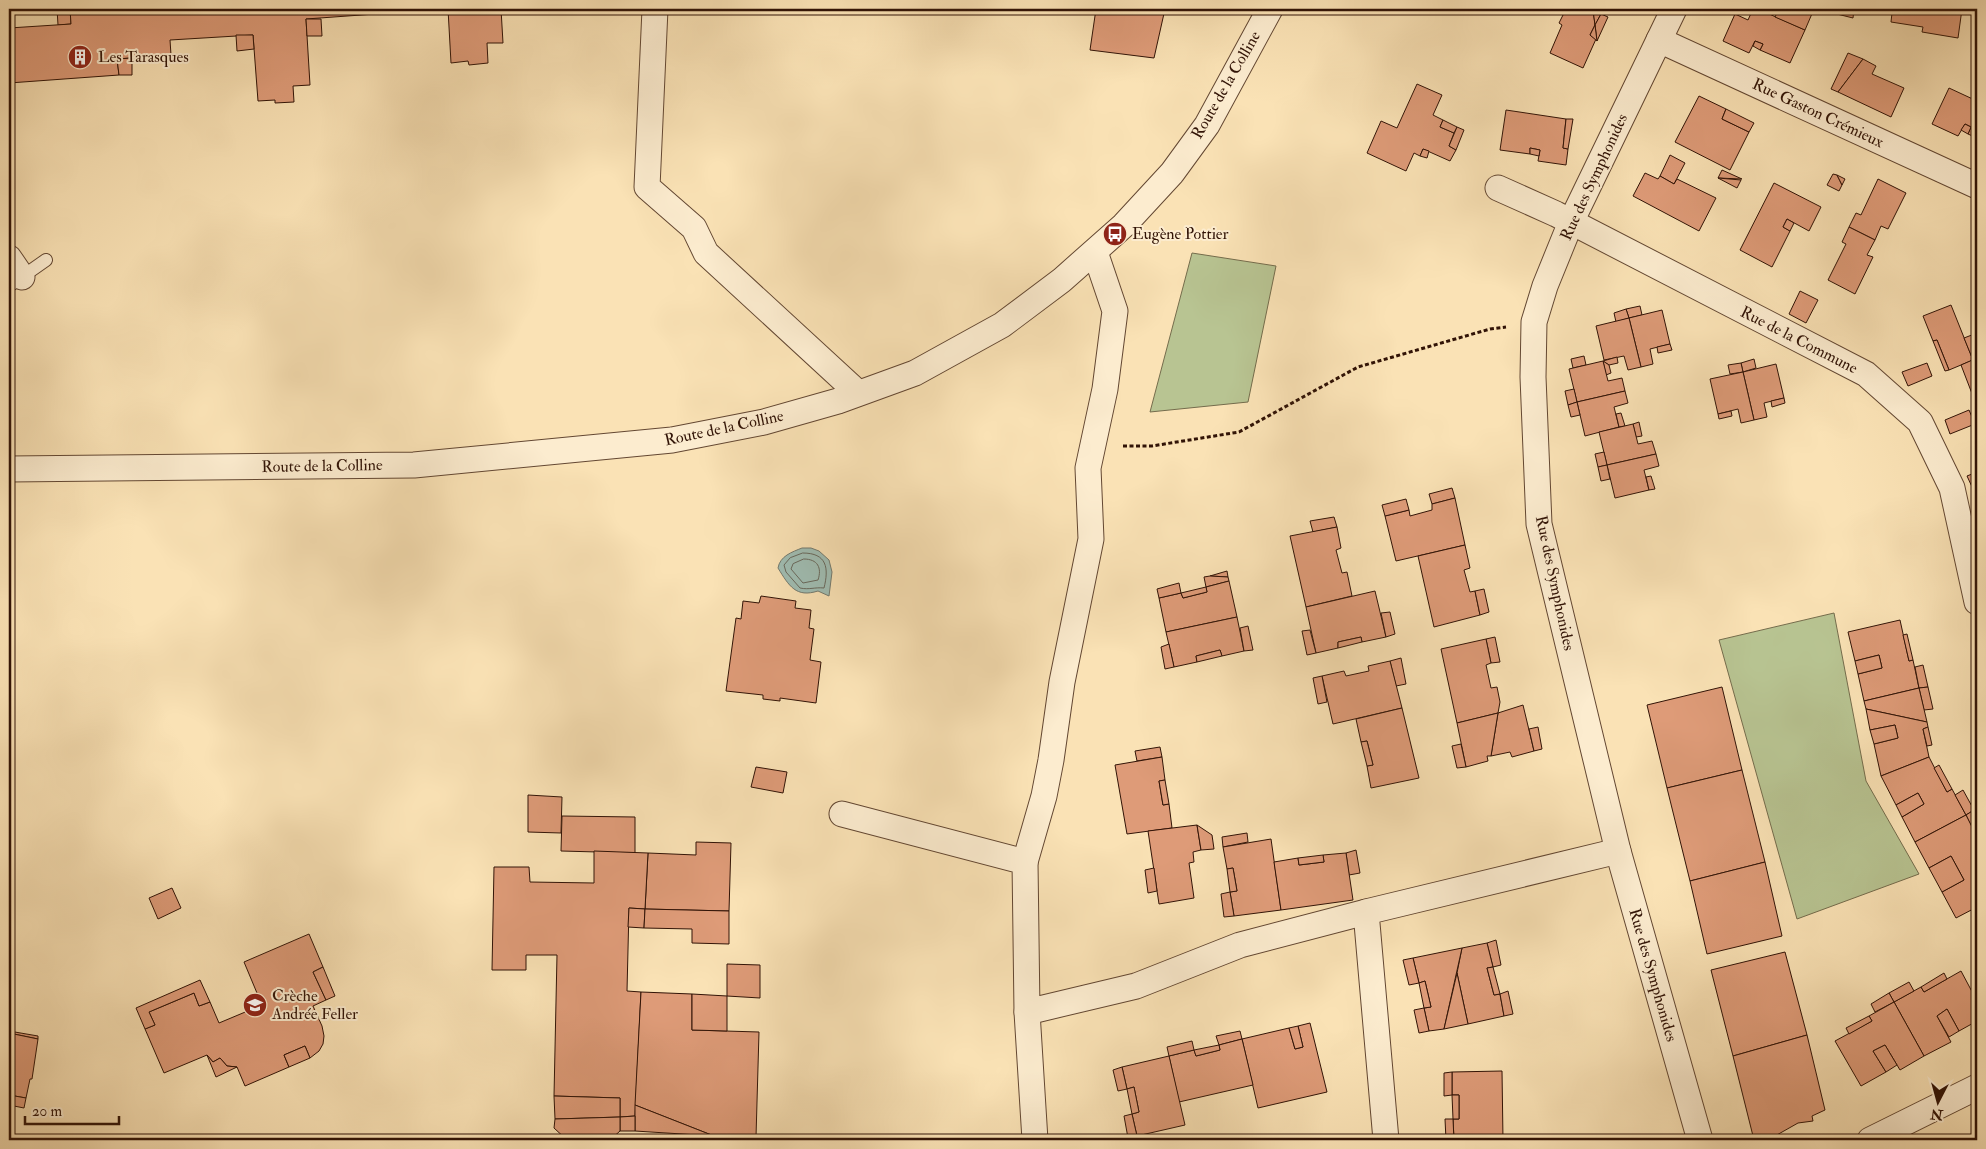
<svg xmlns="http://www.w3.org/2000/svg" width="1986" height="1149" font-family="'IM FELL Double Pica',serif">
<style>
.green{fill:#b8c492;stroke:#746c4c}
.water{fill:#9fbdb3;stroke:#73796e}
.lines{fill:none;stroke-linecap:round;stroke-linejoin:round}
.shore{stroke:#68685c;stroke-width:1}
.building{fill:#de9b78;stroke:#311306}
.lane-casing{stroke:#634732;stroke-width:14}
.street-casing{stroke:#634732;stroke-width:27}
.path{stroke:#311306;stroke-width:3;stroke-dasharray:4 2.5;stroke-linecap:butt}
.lane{stroke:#fceccf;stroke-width:12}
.street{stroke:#fceccf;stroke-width:25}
.labels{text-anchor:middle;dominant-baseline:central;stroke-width:4;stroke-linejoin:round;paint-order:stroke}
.poi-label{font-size:16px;fill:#311306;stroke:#fceccf;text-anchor:start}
.street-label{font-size:16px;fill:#311306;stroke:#fceccf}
</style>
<rect width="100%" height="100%" fill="#fae2b5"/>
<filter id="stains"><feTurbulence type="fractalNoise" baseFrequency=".004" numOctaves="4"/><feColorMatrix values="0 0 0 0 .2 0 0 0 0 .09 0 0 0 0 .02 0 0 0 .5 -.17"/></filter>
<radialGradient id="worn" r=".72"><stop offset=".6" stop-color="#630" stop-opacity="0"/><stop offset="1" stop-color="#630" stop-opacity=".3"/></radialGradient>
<!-- green -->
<g class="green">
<path d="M1192,253l84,13 -28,136 -98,10z"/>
<path d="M1834,613l32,168 53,93 -122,45 -78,-279z"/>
</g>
<!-- water -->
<path class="water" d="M802,548h9l8,3 10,9 3,12 -3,24 -11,-5c-22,7 -29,-5 -40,-23 2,-12 14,-16 24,-20z"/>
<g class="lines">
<!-- shore -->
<g class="shore">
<path d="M803,553c24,0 26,15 21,35 -9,-1 -15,2 -24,0l-14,-16 -2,-7 6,-7z"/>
<path d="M804,559c14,0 18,9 14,21l-15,3 -12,-14 2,-5z"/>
</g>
</g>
<!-- building -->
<g class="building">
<path d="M57,9h13l1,15 -13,1z"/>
<path d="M70,9h305v5l-69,5 4,66 -17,1 1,16 -19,1v-3l-17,1 -5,-66 -83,5 1,15 -54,4 2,16 -110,8v-55l62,-4z"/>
<path d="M448,9h53l2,34h-16l1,20 -19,2 -1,-4 -17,2z"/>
<path d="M1096,9h69l-11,49 -64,-8z"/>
<path d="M1566,9h27l2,16 -5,10 6,4 -13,29 -33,-15 12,-28 -3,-2z"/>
<path d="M1753,9h5l47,21 -15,33 -30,-13 3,-6 -8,-3 -6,12 -26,-12 12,-27 13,6z"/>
<path d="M1779,9h35l-9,21 -30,-13z"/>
<path d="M1834,9h20l-1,9 -20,-5z"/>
<path d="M1877,9h85l-4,29 -36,-6 1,-5 -32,-5 1,-9 -15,-2z"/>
<path d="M1593,10l8,4 -6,11z"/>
<path d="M1601,14l7,3 -11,24 -2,-16z"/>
<path d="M306,19h15l1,17h-15z"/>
<path d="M1595,25l2,16 -7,-6z"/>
<path d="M236,35h17l1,14 -17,2z"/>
<path d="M1755,41l8,3 -3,6 -7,-4z"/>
<path d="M1848,53l15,6 -25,33 -7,-3z"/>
<path d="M132,58v17h-13l-2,-16z"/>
<path d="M1863,59l13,7 -4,8 32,14 -13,29 -53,-25z"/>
<path d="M1417,84l25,11 -9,20 10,5 -3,7 14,6 -5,13 7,4 -6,11 -27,-12 -3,7 -6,-3 -8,18 -39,-18 14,-32 16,7z"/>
<path d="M1949,88l28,13v37l-9,-4 3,-7 -6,-3 -7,12 -26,-12z"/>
<path d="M1699,96l27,13 -4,10 27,13 -19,38 -55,-28z"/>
<path d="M1726,109l28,14 -5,9 -27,-13z"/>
<path d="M1506,110l60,9 -3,29 5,1 -2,16 -28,-4 2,-11 -10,-2v6l-30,-4z"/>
<path d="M1566,119h7l-5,30 -5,-1z"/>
<path d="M1443,120l14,7 -3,6 -14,-6z"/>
<path d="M1965,124l6,3 -3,7 -7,-4z"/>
<path d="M1457,127l7,3 -8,20 -7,-4z"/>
<path d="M1530,148l10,2 -1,6 -9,-2z"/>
<path d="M1423,149l6,2 -2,7 -7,-2z"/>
<path d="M1670,155l15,8 -11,21 -14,-8z"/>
<path d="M1722,170l20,9 -24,-1z"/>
<path d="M1645,173l13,6 2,-3 14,8 3,-5 39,19 -17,33 -66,-35z"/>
<path d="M1833,174l4,1 5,10 -3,6 -12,-6z"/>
<path d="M1837,175l8,4 -3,6z"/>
<path d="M1718,178l23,2 -4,8z"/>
<path d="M1878,179l28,14 -18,36 -7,-3 -6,14 -26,-13 7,-14 5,2z"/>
<path d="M1774,183l47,24 -12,24 -22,-12 -4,8 7,4 -18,36 -32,-17z"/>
<path d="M1787,219l7,4 -4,8 -7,-4z"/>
<path d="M1849,227l26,13 -8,15 6,2 -18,37 -27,-14 18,-36 -4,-2z"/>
<path d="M1800,291l18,9 -12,23 -17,-9z"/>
<path d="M1951,305l22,55 -24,10 -12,-30 -4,1 -10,-25z"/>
<path d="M1640,306l2,9 -13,3 -3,-9z"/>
<path d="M1626,309l3,9 -13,4 -2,-9z"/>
<path d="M1662,310l8,34 -20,5 3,15 -12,3 -12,-49z"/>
<path d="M1629,318l12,49 -13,3 -4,-14 -20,4 -8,-34z"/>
<path d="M1977,333v25l-4,2 -9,-22z"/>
<path d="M1937,340l12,30 -4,1 -12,-30z"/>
<path d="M1670,344l2,6 -14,3 -1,-6z"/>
<path d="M1584,356l2,9 -13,3 -2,-9z"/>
<path d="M1617,357l1,6 -9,2 -6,-4z"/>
<path d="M1977,358v36l-2,-4 -4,1 -10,-26z"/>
<path d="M1754,359l2,9 -13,4 -2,-9z"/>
<path d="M1603,361l6,4 2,8 -5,2z"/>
<path d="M1603,361l5,20 14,-3 3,13 -48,11 -8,-33z"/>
<path d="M1741,363l2,9 -13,2 -2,-9z"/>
<path d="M1927,363l5,13 -24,10 -6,-14z"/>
<path d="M1776,364l8,34 -20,5 3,14 -13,3 -11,-48z"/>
<path d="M1743,372l11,48 -13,3 -3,-14 -20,5 -8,-35z"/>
<path d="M1574,389l3,13 -9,3 -3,-14z"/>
<path d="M1975,390l2,4v11l-6,-14z"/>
<path d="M1625,391l3,12 -14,4 5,20 -34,9 -8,-34z"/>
<path d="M1784,398l1,5 -13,4 -1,-6z"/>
<path d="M1577,402l3,13 -9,2 -3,-12z"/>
<path d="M1969,410l6,14 -25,10 -5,-14z"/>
<path d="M1731,411l1,5 -13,3 -1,-5z"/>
<path d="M1621,413l4,13 -6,1 -3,-13z"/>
<path d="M1639,422l3,14 -6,1 -3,-13z"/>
<path d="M1633,424l5,20 14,-3 4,13 -49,11 -8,-33z"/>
<path d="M1604,452l3,13 -9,2 -3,-13z"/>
<path d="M1656,454l3,12 -15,4 5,20 -34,8 -8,-33z"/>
<path d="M1607,465l3,14 -9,2 -3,-14z"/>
<path d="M1977,472v16l-4,1 -6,-13z"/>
<path d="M1651,476l4,13 -6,1 -3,-13z"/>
<path d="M1452,488l3,10 -23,6 -3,-10z"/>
<path d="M1455,498l10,47 -69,16 -11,-45 24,-6 1,6 22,-6v-6z"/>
<path d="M1406,499l3,11 -24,6 -3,-11z"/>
<path d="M1334,517l3,10 -24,5 -3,-11z"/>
<path d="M1337,527l4,21 -5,2 6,23 5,-1 5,24 -46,11 -16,-71z"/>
<path d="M1465,545l5,23 -6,2 6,22 5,-1 5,24 -46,12 -16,-71z"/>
<path d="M1227,571l1,6 -18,-1z"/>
<path d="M1210,576l18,1 1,4 -23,6 -2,-10z"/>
<path d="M1229,581l8,36 -71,15 -7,-34 22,-5 2,5 24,-6 -1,-5z"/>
<path d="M1179,583l2,10 -22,5 -2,-9z"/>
<path d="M1206,587l1,5 -24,6 -2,-5z"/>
<path d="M1484,589l5,23 -9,3 -5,-24z"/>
<path d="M1375,591l11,46 -24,5 -1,-5 -23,5v6l-22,5 -10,-46z"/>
<path d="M761,596l35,5 -1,7 16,2 -2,18 5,1 -4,31 11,2 -5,41 -36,-5v3l-17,-2v-4l-37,-4 10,-73 5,1 2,-18 16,2z"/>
<path d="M1390,612l5,22 -9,3 -5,-24z"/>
<path d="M1237,617l7,34 -22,5 -2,-6 -24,6 1,6 -23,5 -8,-35z"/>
<path d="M1900,620l9,41 4,-1 6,28 -55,13 -6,-27 24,-6 -3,-13 -24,6 -7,-29z"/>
<path d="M1248,626l5,24 -9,1 -4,-23z"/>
<path d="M1310,630l6,23 -9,2 -5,-24z"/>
<path d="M1907,634l6,26 -4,1 -6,-26z"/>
<path d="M1361,637l1,5 -24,6v-6z"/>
<path d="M1495,637l5,25 -9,1 -5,-24z"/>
<path d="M1486,639l5,24 -5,2 5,23 6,-1 3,15 -2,11 -41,10 -16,-74z"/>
<path d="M1169,644l5,23 -9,2 -4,-22z"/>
<path d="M1220,650l2,6 -25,6 -1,-6z"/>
<path d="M1879,655l3,13 -24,6 -3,-13z"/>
<path d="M1401,658l5,26 -10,2 -6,-25z"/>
<path d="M1390,661l12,47 -69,16 -11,-48 22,-5 2,5 23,-5 -1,-5z"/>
<path d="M1923,665l5,22 -9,1 -4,-21z"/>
<path d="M1322,676l5,26 -9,2 -5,-26z"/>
<path d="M1722,687l20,83 -75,18 -20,-83z"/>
<path d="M1928,687l5,22 -9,1 -5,-22z"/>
<path d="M1919,688l8,34 -61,-13 -2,-8z"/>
<path d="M1523,705l11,46 -22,6 -2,-5 -19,4 7,-43z"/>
<path d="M1402,708l17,70 -48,10 -4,-22 6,-1 -6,-24 -6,1 -5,-23z"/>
<path d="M1866,709l61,13 1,5 -5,2 6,28 -48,19 -7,-32 24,-6 -3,-13 -25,5z"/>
<path d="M1498,713l-7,43h-4l1,5 -22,6 -9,-44z"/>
<path d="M1895,725l3,13 -24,6 -4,-14z"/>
<path d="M1538,727l4,22 -8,2 -5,-22z"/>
<path d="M1928,727l4,18 -5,1 -4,-17z"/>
<path d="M1367,741l6,24 -6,1 -6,-24z"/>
<path d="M1461,744l5,23 -9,1 -5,-22z"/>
<path d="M1160,747l2,10 -25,4 -2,-10z"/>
<path d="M1162,757l3,23 -6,1 4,24 6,-1 3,24 -45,6 -12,-69z"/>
<path d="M1929,757l18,35 5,-3 14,26 -51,27 -13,-25 22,-13 -6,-11 -22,12 -15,-29z"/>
<path d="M1939,765l13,24 -5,3 -13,-24z"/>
<path d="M756,767l31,5 -4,21 -32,-6z"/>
<path d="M1742,770l23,92 -75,19 -23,-93z"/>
<path d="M1165,780l4,24 -6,1 -4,-24z"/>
<path d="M1963,790l11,20 -8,5 -11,-20z"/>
<path d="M1918,793l6,11 -22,13 -6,-12z"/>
<path d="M528,795l34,2 -1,36 -33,-1z"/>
<path d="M1974,810l3,6 -1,20 -10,-21z"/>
<path d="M1966,815l11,22v7l-2,1 2,5v57l-21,11 -14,-26 22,-12 -13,-24 -22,12 -14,-26z"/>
<path d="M562,816l73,1v36l-74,-2z"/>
<path d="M1197,825l4,25 -8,2 1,10 -5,1 5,35 -35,6 -11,-73z"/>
<path d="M1197,825l15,10 2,14 -13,1z"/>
<path d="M1247,833l1,9 -25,5 -1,-10z"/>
<path d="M1271,839l10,71 -47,6 -4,-24 7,-1 -4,-23 -6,1 -4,-22z"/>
<path d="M696,842l35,1 -2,68 -84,-2 3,-56 48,2z"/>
<path d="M1356,850l4,23 -11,2 -3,-22z"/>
<path d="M594,851l54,2 -3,56 -16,-1 -2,83 14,1 -6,124 -15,1v-19l-66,-2 3,-141h-31v15h-34l2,-103h35l1,15 64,1z"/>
<path d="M1346,853l7,47 -72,10 -7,-48 24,-4 1,7 25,-3 -1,-7z"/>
<path d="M1323,855l1,7 -25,3 -1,-7z"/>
<path d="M1951,856l13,24 -22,12 -13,-24z"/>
<path d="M1765,862l17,74 -75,18 -17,-73z"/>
<path d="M1154,868l3,23 -9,2 -3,-23z"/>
<path d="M1233,868l4,23 -7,1 -3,-23z"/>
<path d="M172,888l9,20 -23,11 -9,-21z"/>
<path d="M1230,892l4,24 -10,1 -3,-23z"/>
<path d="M629,908l16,1 -1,19 -16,-1z"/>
<path d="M645,909l84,2v33l-37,-1v-14l-48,-1z"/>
<path d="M309,934l14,33 -10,5 13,28 -13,6 9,20 2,10 -1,8 -4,7 -9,7 -5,-12 -21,9 5,12 -44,19 -8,-19 -10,-1 -7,-8 -7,4 -6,-7 -43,18 -19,-44 10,-4 -6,-13 45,-19 5,13 11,-4 9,21 43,-18 -18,-43z"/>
<path d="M1496,940l5,25 -8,2 -6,-24z"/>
<path d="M1487,943l6,24 -6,1 7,27 6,-1 4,22 -36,8 -11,-51 5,-25z"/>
<path d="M1462,948l-18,81 -15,2 -5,-23 7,-1 -6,-26 -6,2 -6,-25z"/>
<path d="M1785,952l22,83 -74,21 -22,-86z"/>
<path d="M1413,958l6,25 -10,2 -6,-25z"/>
<path d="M727,964l33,1v33l-33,-2z"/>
<path d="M323,967l12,29 -9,4 -13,-28z"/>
<path d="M1493,967l7,27 -6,1 -7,-27z"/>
<path d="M1961,971l16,30v20l-18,10 -12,-22 -10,7 14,26 -27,14 -30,-54 27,-15 3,5z"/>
<path d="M1457,973l11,51 -24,5z"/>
<path d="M1944,973l3,6 -23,13 -3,-5z"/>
<path d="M200,980l10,22 -11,4 -5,-13 -45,19 6,13 -10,4 -9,-21z"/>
<path d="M1425,981l6,26 -7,1 -5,-25z"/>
<path d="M1909,982l5,9 -20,11 -5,-9z"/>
<path d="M1508,991l5,23 -9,2 -4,-22z"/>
<path d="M641,992l51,2v36l67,2 -3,105 -42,-1 -79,-31z"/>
<path d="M1889,993l5,9 -19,10 -4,-8z"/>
<path d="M692,994l35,2v35l-35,-1z"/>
<path d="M1894,1002l30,54 -24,14 -15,-25 -12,6 13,21 -25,14 -26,-45 37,-20 -3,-5z"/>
<path d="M1424,1008l5,23 -10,2 -5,-23z"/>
<path d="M1947,1009l12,22 -10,6 -12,-21z"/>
<path d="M1869,1016l3,5 -23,13 -3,-6z"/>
<path d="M1310,1023l17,69 -69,16 -16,-69 47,-11 6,21 8,-2 -5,-21z"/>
<path d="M1298,1026l5,21 -8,2 -6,-21z"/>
<path d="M9,1031l29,5v3l-29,-6z"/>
<path d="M1240,1031l2,8 -23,6 -3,-9z"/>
<path d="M9,1033l29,6 -6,40h-2l-4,19 -17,-3z"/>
<path d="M1807,1035l18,75 -13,6 1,5 -15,2 -30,17h-14l-21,-84z"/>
<path d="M1242,1039l11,46 -74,17 -10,-46 25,-6 2,6 24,-6 -1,-5z"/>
<path d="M1192,1041l2,9 -25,6 -2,-9z"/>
<path d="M1219,1045l1,5 -24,6 -2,-6z"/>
<path d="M1885,1045l12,20 -11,7 -13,-21z"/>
<path d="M305,1046l5,12 -21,9 -5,-12z"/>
<path d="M207,1055l6,7 7,-4 7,8 10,1 -21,10z"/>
<path d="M1169,1056l16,69 -48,11 -5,-22 7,-2 -5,-25 -7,2 -5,-22z"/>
<path d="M1122,1067l5,22 -9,2 -5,-21z"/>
<path d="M1502,1071l1,69h-49l-1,-21h6v-24h-7v-23z"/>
<path d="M1452,1072v23l-8,1v-23z"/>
<path d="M1134,1087l5,25 -7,2 -5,-25z"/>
<path d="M9,1095l17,3 -2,10 -15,-3z"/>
<path d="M1452,1095h7v24h-6z"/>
<path d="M554,1096l66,2v19l-65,2z"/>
<path d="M635,1105l23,9 56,22 -79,-5z"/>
<path d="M1132,1114l5,22 -9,2 -4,-22z"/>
<path d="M635,1116v15h-15v-14z"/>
<path d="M620,1117v14l-10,9h-43l-13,-12 1,-9z"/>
<path d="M1445,1119h8l1,21h-8z"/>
</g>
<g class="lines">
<!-- lane casing -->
<g class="lane-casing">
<path id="lane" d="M9,286l37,-26"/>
</g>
<!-- street casing -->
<g class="street-casing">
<g id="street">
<path d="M655,9l-8,178 47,41 12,25 152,140"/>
<path d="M1674,9l-103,213 -26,64 -11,36 -1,55 6,147 79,327 82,289"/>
<path d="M1659,40l318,146"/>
<path d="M1498,188l58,26 310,160 54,48 32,66 25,114"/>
<path d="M9,258l13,19"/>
<path d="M9,469l405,-4 258,-25 92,-18 74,-21 77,-28 87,-48 60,-45 62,-55 48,-52 35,-48 63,-116"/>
<path d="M842,814l183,48 2,150 109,-26 104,-41 126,-33"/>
<path d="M1025,862l19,-66 7,-36 11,-78 29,-143 -3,-71 17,-79 10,-78 -20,-59"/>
<path d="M1027,1012l8,128"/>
<path d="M1386,1140l-20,-228 252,-61"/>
<path d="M1870,1140l107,-53"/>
</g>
</g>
<!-- path -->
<path class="path" d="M1123,446h29l87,-14 119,-65 132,-38 16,-2"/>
<!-- lane -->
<use href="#lane" class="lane"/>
<!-- street -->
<use href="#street" class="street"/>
</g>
<!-- icons -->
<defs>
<g id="building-disc" transform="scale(1.25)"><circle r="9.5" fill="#8f2418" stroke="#fceccf"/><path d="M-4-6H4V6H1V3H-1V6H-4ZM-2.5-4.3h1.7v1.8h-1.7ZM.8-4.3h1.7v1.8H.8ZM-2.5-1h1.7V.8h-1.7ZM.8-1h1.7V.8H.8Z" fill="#fff"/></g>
<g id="bus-disc" transform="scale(1.25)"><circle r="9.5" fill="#8f2418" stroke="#fceccf"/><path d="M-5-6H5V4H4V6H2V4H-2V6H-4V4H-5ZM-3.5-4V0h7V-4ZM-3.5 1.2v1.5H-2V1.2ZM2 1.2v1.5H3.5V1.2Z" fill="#fff"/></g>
<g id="school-disc" transform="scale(1.25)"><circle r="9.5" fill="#8f2418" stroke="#fceccf"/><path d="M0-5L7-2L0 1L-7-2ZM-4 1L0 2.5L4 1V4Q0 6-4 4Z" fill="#fff"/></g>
</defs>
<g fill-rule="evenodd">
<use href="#building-disc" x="80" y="57"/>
<use href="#bus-disc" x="1115" y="234"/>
<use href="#school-disc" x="255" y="1005"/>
</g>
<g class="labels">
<!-- poi labels -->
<g class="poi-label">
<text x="98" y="57">Les Tarasques</text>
<text x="1132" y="234">Eugène Pottier</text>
<text x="272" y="996">Crèche<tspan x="272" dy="18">Andrée Feller</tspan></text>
</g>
<!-- street labels -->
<g class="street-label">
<text transform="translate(1226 85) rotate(-60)">Route de la Colline</text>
<text transform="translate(1818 113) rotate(25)">Rue Gaston Crémieux</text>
<text transform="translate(1594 177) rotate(-65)">Rue des Symphonides</text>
<text transform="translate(1799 340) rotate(27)">Rue de la Commune</text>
<text transform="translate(724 428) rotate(-12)">Route de la Colline</text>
<text transform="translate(322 466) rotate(-1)">Route de la Colline</text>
<text transform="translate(1555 583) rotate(78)">Rue des Symphonides</text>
<text transform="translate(1653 975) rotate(74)">Rue des Symphonides</text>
</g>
</g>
<!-- margin -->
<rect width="1986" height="1149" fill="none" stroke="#fae2b5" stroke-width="30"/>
<rect x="10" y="10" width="1966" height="1129" fill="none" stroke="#311306" stroke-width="2.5"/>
<rect x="15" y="15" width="1956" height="1119" fill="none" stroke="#311306"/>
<!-- north arrow -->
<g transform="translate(1938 1102) rotate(186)" stroke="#fceccf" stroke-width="4" paint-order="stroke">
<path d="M0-4L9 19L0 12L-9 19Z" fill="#311306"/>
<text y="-8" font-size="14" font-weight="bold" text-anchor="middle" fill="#311306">N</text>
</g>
<!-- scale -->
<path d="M25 1116v8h94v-8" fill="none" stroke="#311306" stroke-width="2.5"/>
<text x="32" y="1116" font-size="15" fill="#311306" stroke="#fceccf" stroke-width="4" paint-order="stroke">20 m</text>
<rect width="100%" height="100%" filter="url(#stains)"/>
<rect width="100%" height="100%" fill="url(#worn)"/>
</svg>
